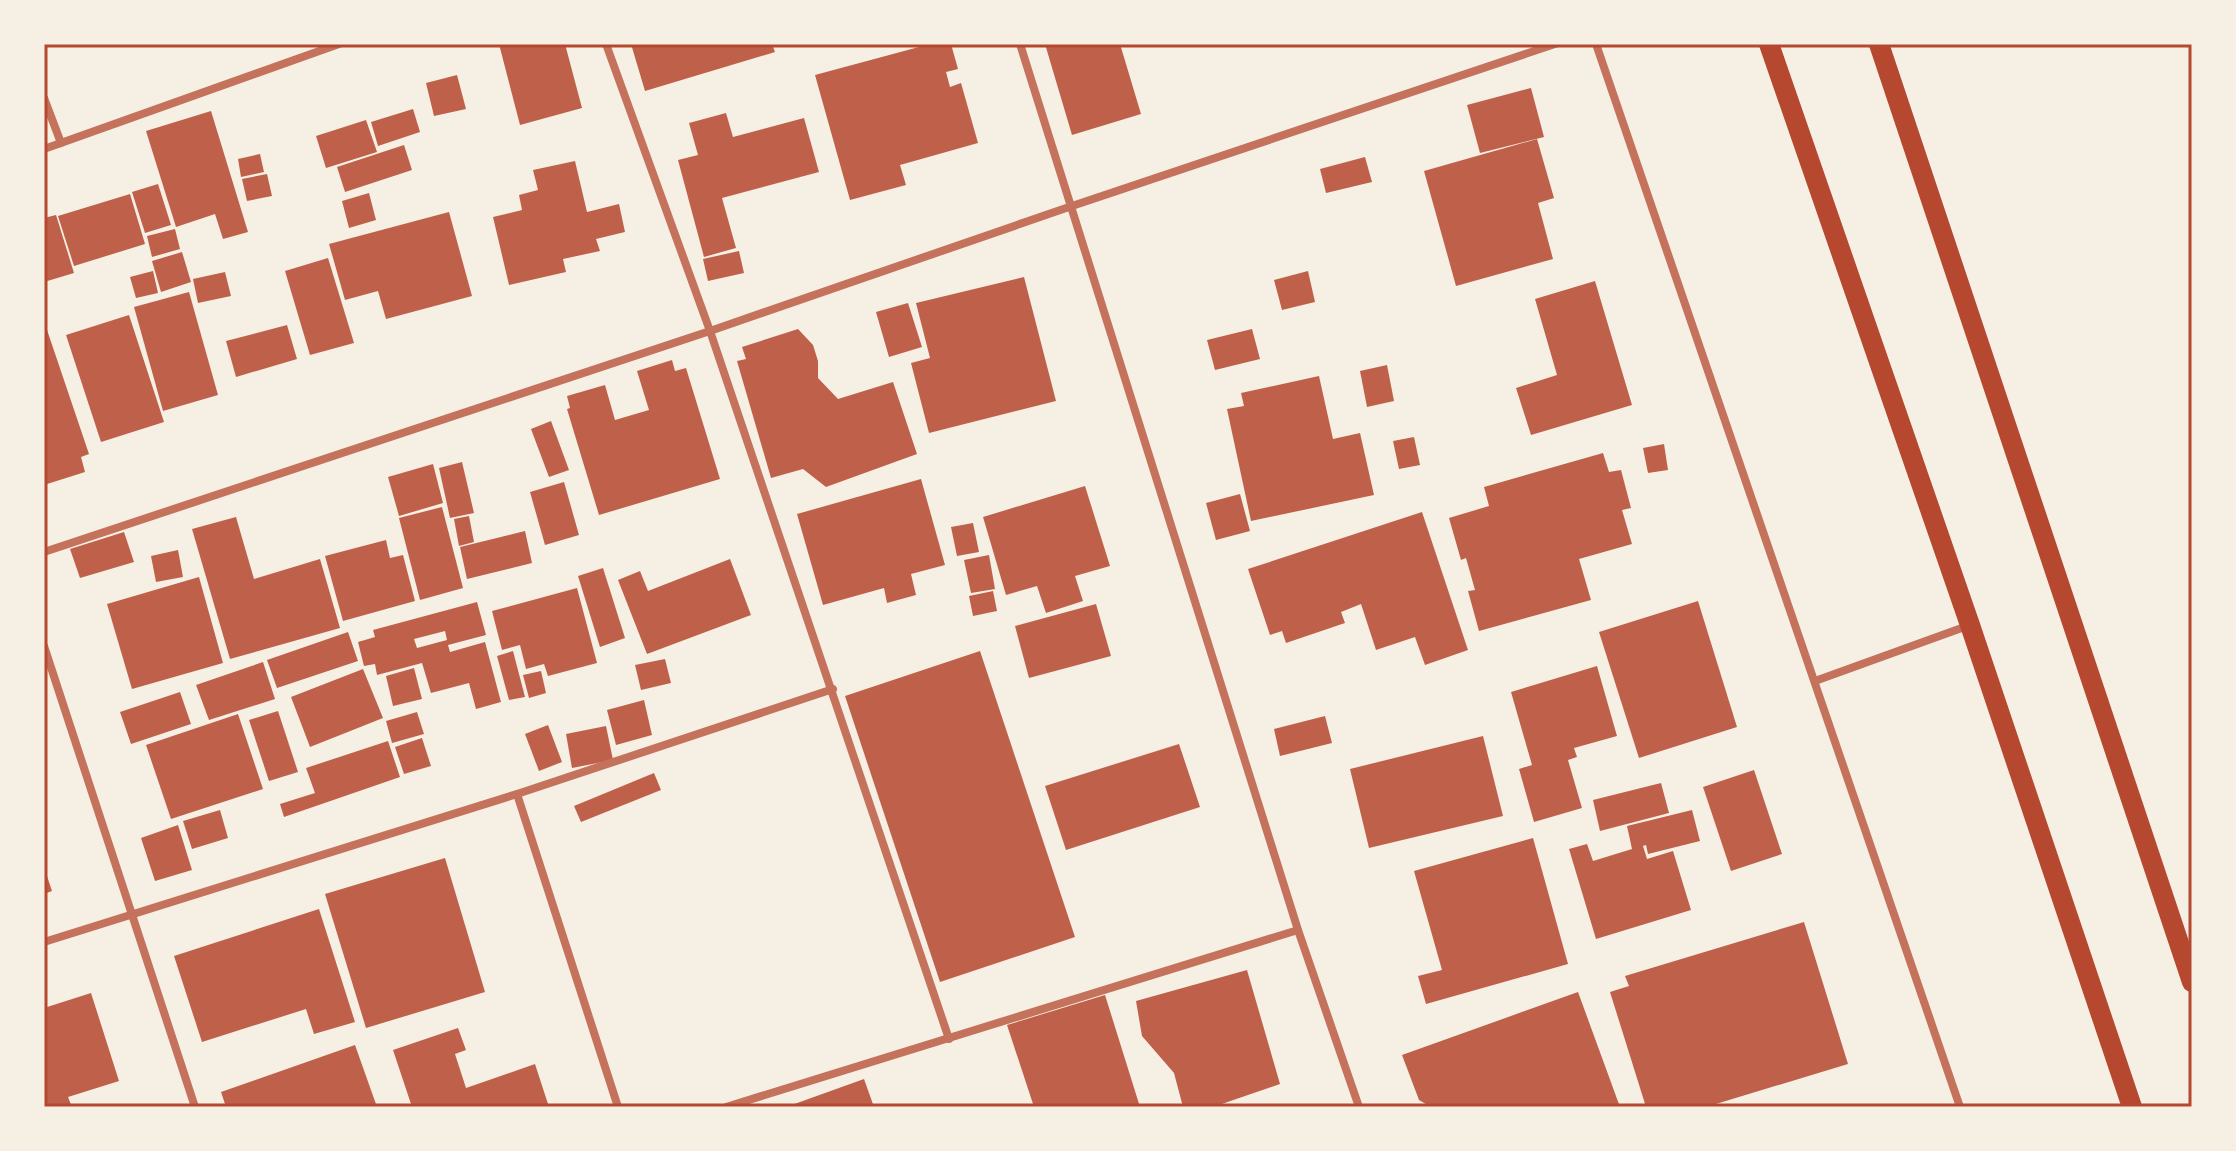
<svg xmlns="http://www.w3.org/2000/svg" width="2236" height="1151" font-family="'Playfair Display',serif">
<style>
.building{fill:#bf614a;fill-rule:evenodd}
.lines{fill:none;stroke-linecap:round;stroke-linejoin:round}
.minor{stroke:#c5725c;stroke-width:8}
.primary{stroke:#b5482f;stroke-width:20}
.neatline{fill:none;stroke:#b5482f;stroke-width:3}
</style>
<rect width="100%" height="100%" fill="#f6efe4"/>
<!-- building -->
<g class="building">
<path d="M499,44h66l17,64 -62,17z"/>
<path d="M631,44h141l3,8 -130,39z"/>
<path d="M930,44h21l7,25 -12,3 4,15 11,-4 17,60 -78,22 6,20 -56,15 -35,-125z"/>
<path d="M1045,44h75l21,70 -69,21z"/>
<path d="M457,75l9,34 -32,7 -8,-33z"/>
<path d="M1531,88l13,49 -64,16 -13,-48z"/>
<path d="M413,109l7,23 -42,14 -7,-24z"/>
<path d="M211,111l37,121 -25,7 -8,-25 -39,13 -30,-96z"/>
<path d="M726,113l7,24 71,-19 15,54 -97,26 14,50 -32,9 -26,-97 20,-5 -9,-32z"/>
<path d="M366,120l11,32 -51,16 -10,-32z"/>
<path d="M1537,139l17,59 -16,5 15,56 -97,27 -32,-115z"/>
<path d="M404,145l8,25 -67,22 -8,-25z"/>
<path d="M260,154l4,18 -23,5 -3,-18z"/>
<path d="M1365,157l7,25 -46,11 -6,-24z"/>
<path d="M575,161l12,51 32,-8 6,28 -29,7 4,12 -37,8 3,13 -57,13 -16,-68 29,-7 -3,-15 19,-5 -5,-20z"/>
<path d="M267,174l5,22 -25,5 -5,-22z"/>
<path d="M158,184l13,41 -26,8 -13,-41z"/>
<path d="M369,193l7,27 -27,8 -7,-27z"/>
<path d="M130,194l15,50 -71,22 -16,-50z"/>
<path d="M449,212l23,84 -86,23 -8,-28 -33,9 -16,-56z"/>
<path d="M56,215l18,58 -30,9v-64z"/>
<path d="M175,229l5,20 -28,8 -5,-21z"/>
<path d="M739,251l5,22 -36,8 -5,-22z"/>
<path d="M182,252l9,30 -30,10 -9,-31z"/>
<path d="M328,258l26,85 -44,12 -25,-84z"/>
<path d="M153,271l5,22 -22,5 -6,-21z"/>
<path d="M1308,271l7,31 -33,8 -8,-30z"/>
<path d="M225,272l6,24 -33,7 -5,-24z"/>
<path d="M1024,277l32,124 -127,32 -18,-70 19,-5 -14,-55z"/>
<path d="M1595,281l37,124 -101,30 -15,-47 41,-13 -22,-76z"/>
<path d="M189,292l29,103 -55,16 -29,-104z"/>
<path d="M908,303l14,44 -33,10 -13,-45z"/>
<path d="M129,315l35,107 -63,20 -35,-107z"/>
<path d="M44,321l45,133 -8,3 4,15 -41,13z"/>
<path d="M287,325l10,34 -61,18 -10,-36z"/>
<path d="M798,329l15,16 5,16v17l20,21 55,-17 24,72 -91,33 -23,-18 -32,9 -34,-117 9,-2 -4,-12z"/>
<path d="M1252,329l8,30 -45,11 -8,-30z"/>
<path d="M672,360l3,11 11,-3 34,111 -121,36 -32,-106 3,-1 -3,-12 38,-11 10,35 34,-10 -12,-39z"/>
<path d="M1387,365l7,36 -27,6 -7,-36z"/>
<path d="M1319,376l14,63 27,-6 14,62 -123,26 -24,-112 17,-3 -3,-13z"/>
<path d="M551,421l18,49 -20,7 -18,-48z"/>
<path d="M1414,437l6,28 -21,4 -6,-28z"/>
<path d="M1664,444l4,26 -20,3 -5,-25z"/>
<path d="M1603,453l6,19 12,-2 10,38 -9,2 10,34 -53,15 12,41 -112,31 -11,-40 7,-1 -9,-32 -5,2 -12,-42 40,-12 -5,-19z"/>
<path d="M462,462l12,51 -24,5 -11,-50z"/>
<path d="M433,464l10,39 -44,13 -11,-39z"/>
<path d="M921,479l24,86 -34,9 5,21 -29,8 -3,-15 -61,17 -26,-91z"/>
<path d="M564,482l15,53 -34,10 -15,-53z"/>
<path d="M1085,486l25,80 -35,10 8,25 -37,12 -9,-27 -31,9 -23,-78z"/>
<path d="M1240,494l10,37 -34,9 -10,-37z"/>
<path d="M442,507l21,81 -43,12 -21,-82z"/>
<path d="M1422,512l46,138 -43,15 -10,-28 -39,13 -15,-46 -20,8 4,11 -59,20 -4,-12 -12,4 -22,-66z"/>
<path d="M469,516l5,26 -15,4 -5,-27z"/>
<path d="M236,517l18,62 66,-20 20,69 -110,31 -38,-130z"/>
<path d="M973,523l6,29 -22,4 -6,-29z"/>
<path d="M525,531l7,32 -65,16 -7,-32z"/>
<path d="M124,532l10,30 -54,16 -10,-29z"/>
<path d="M386,540l4,18 13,-3 12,46 -72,20 -18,-65z"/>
<path d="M178,550l5,27 -27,5 -5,-26z"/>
<path d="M989,555l6,34 -24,4 -7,-33z"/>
<path d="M730,559l21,56 -104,39 -29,-74 22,-9 8,20z"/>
<path d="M603,568l22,70 -25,9 -22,-71z"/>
<path d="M199,577l24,86 -91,26 -25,-85z"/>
<path d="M577,588l20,75 -49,13 -4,-12 -18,5 -6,-24 -18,5 -10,-39z"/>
<path d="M993,591l4,20 -24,5 -4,-20z"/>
<path d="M1698,601l39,126 -98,31 -40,-126z"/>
<path d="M477,602l9,33 -38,10 2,7 35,-10 16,60 -25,7 -7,-26 -38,10 -9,-30 -45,12 -2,-11 -11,2 -6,-24 17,-5 -2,-7zM445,631l2,9 -30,8 -3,-9z"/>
<path d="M1096,604l15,52 -82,22 -14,-52z"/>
<path d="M348,632l10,29 -81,27 -10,-28z"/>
<path d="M513,651l12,46 -16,3 -12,-44z"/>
<path d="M980,651l95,286 -135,45 -95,-286z"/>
<path d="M665,659l6,24 -30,7 -6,-25z"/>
<path d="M263,662l12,37 -66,21 -13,-35z"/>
<path d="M1597,666l20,70 -43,12 3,9 -9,3 14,48 -48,14 -15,-53 13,-4 -21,-73z"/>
<path d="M414,668l8,31 -29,7 -7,-30z"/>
<path d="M363,669l20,49 -73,29 -19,-50z"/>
<path d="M541,671l5,22 -17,5 -6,-23z"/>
<path d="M180,692l11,32 -60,20 -11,-32z"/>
<path d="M644,700l8,35 -36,10 -9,-35z"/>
<path d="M278,711l20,61 -29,9 -20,-61z"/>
<path d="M417,712l7,22 -32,9 -6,-22z"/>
<path d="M238,714l25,75 -92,30 -25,-74z"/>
<path d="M1325,716l7,27 -52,13 -6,-27z"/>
<path d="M548,725l14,37 -23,9 -14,-37z"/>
<path d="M606,726l7,34 -41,8 -6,-34z"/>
<path d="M1483,736l20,80 -134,32 -19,-79z"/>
<path d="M422,738l9,28 -27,8 -9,-27z"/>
<path d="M388,741l12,36 -116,40 -4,-13 35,-11 -9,-25z"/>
<path d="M1179,744l21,63 -134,43 -21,-64z"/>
<path d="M1754,770l28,84 -51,17 -28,-84z"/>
<path d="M654,773l7,17 -80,32 -7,-16z"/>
<path d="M1661,783l8,30 -69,18 -7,-31z"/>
<path d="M220,810l8,28 -36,11 -9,-28z"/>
<path d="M1692,810l8,31 -52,13 -2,-9 -3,1 4,13 26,-8 18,59 -95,29 -27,-90 18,-5 6,17 39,-12 -5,-23z"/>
<path d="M178,825l14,45 -37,11 -14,-43z"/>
<path d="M1533,838l35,126 -142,40 -8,-28 24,-6 -28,-99z"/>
<path d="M445,858l40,134 -119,36 -41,-134z"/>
<path d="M44,867l8,24 -8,3z"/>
<path d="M319,909l36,113 -41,12 -8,-25 -104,33 -28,-86z"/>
<path d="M1804,922l44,142 -142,43h-60l-36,-115 19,-6 -4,-10z"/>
<path d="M1247,970l33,114 -67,23h-30l-9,-34 -32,-37 -6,-35z"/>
<path d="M1578,992l42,115h-189l-12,-7 -17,-45z"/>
<path d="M91,993l28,88 -51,16 4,10h-28v-99z"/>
<path d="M1105,995l35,112h-106l-27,-82z"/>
<path d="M458,1028l8,22 -11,4 11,34 69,-24 14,43h-137l-19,-57z"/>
<path d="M355,1045l22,62h-151l-5,-15z"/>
<path d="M864,1079l10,28h-88z"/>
</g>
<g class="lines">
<!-- minor -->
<g class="minor">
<path d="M606,44l104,287 239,708"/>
<path d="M1020,44l278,886 61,177"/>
<path d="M1596,44l364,1063"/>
<path d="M44,98l17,45"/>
<path d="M44,149l295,-105"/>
<path d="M44,552l666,-221 362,-125 483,-162"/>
<path d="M44,646l151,461"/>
<path d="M1815,681l155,-56"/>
<path d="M517,794l101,313"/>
<path d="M44,942l473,-148 316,-105"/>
<path d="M726,1107l572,-177"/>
</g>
<!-- primary -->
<g class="primary">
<path d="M1769,44l201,581 162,482"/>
<path d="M1879,44l313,938"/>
</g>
</g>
<!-- border -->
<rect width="2236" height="1151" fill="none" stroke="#f6efe4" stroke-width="92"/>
<rect x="46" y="46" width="2144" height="1059" class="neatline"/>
</svg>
